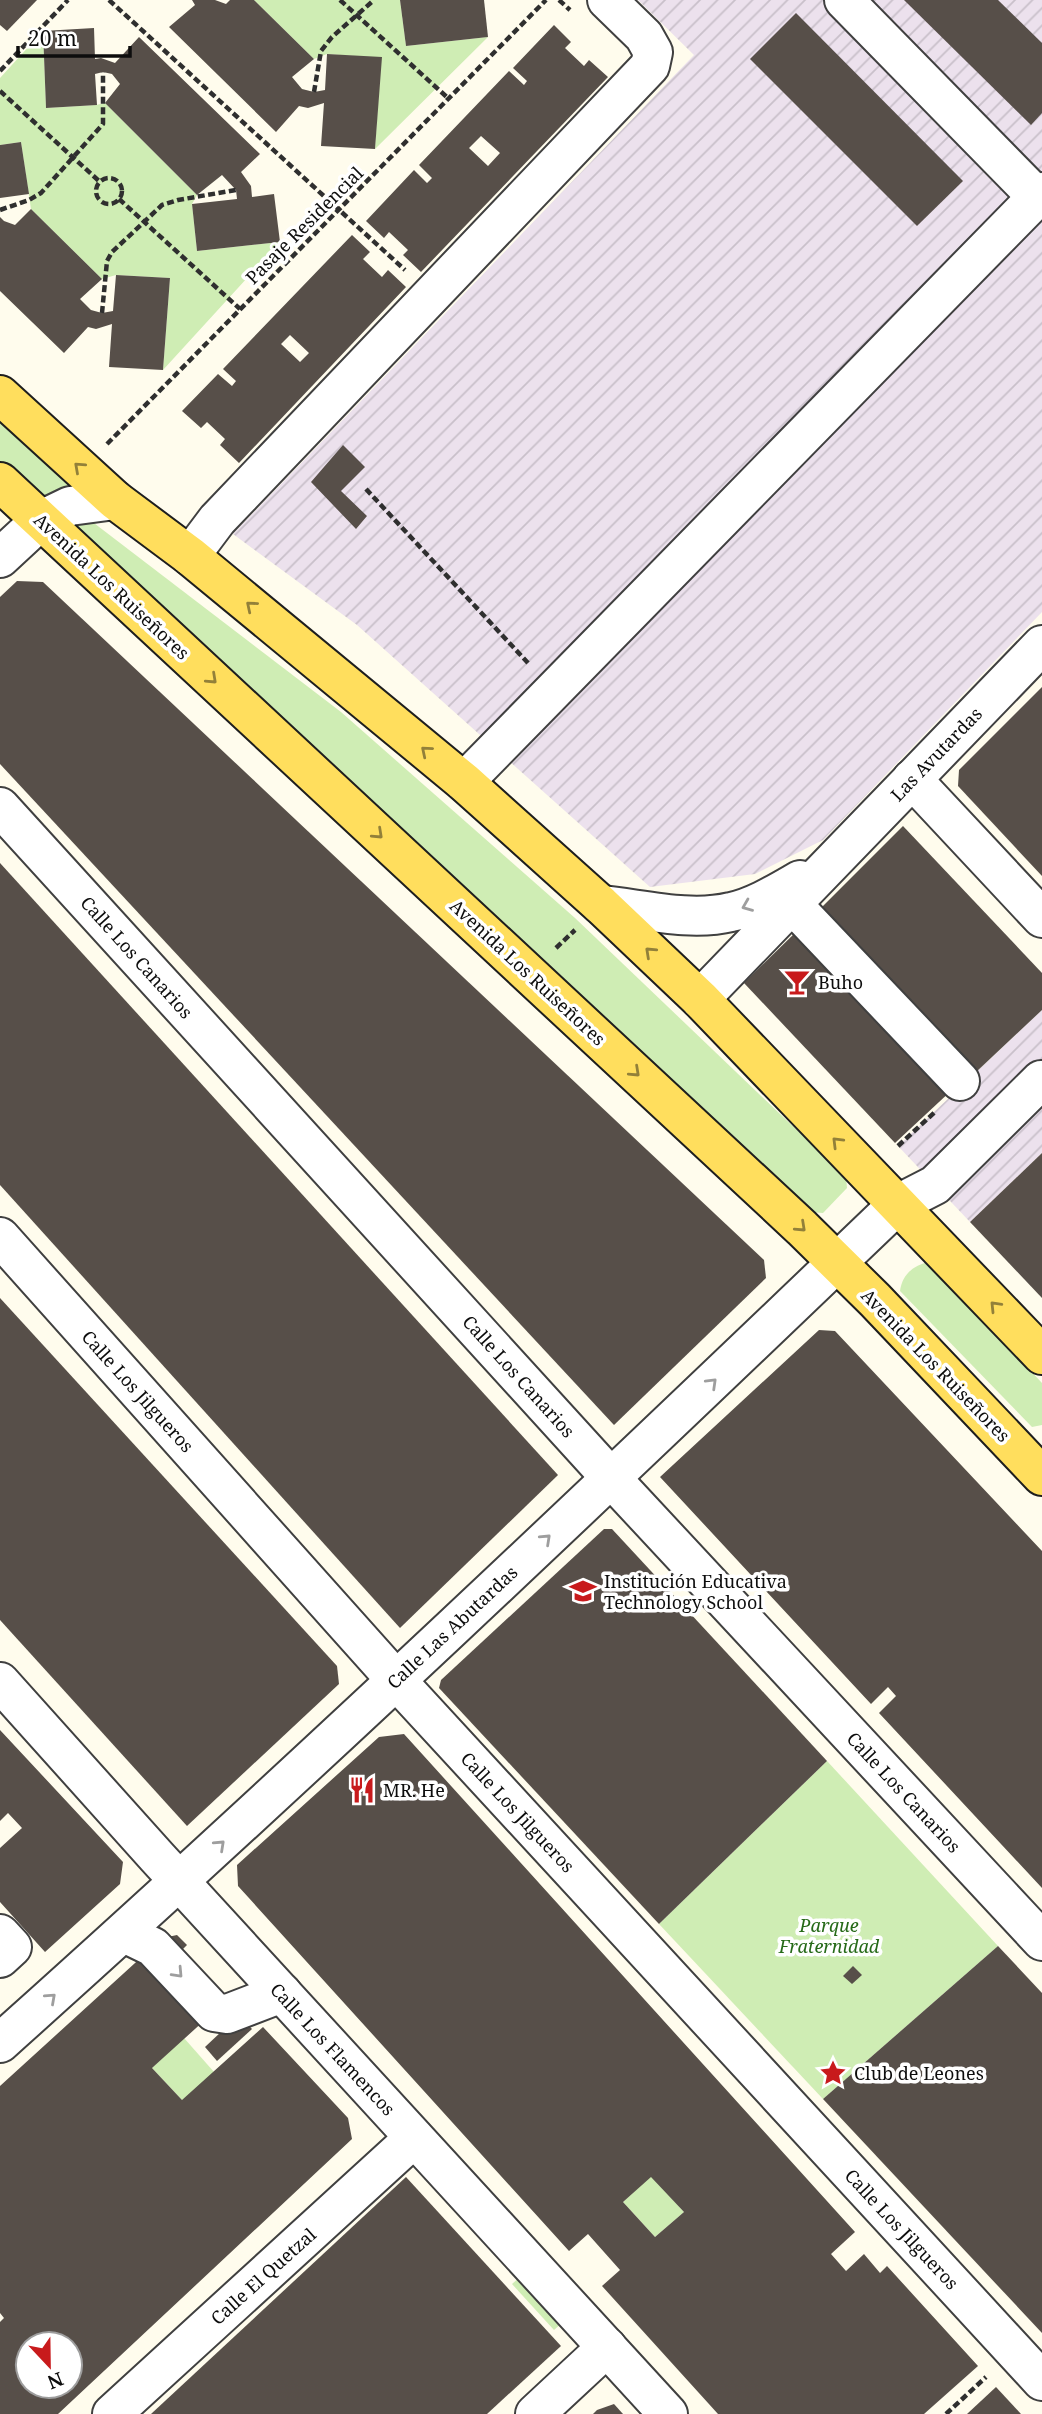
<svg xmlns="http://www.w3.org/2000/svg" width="1042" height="2414" font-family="'Noto Serif',serif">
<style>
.industrial{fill:url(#industrial-furrows)}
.park{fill:#cfedb4}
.building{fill:#574f49;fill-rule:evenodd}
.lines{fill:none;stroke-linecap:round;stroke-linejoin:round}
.minor-casing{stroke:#404040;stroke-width:42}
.major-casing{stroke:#1e1e1e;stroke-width:42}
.path{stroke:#2f2f2f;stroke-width:4.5;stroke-dasharray:7 3.5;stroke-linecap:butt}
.minor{stroke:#fff;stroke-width:38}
.major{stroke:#ffde5d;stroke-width:38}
.oneway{stroke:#928039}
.oneway2{stroke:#9e9e9e}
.labels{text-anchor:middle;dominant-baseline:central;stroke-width:7;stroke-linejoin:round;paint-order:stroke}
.street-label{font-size:18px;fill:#0d0d0d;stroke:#fff}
.poi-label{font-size:18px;fill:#0d0d0d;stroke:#fff;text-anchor:start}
.park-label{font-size:18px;font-style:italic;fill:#266a18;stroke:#fff}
</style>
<defs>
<pattern id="industrial-furrows" width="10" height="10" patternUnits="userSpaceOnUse" patternTransform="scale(1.75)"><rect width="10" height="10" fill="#ece1ed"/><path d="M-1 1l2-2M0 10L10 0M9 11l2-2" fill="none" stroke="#c9c0ca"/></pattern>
</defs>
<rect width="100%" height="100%" fill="#fffced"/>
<!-- industrial -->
<g class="industrial">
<path d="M638,0h404v612l-219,228 -68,34 -105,13 -293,-262 -124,-91 461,-479z"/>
<path d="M1042,1010v143l-72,69 -72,-76z"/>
</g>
<!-- park -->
<g class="park">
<path d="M254,0h146l6,46 82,-9 -113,112 6,-91 -54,-4 -13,5z"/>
<path d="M43,31l3,77 50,-3 9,-2 92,92 -5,9 5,47 83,-9 -117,128 7,-92 -54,-3 -14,4 -71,-70 -10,-67 -21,3v-67z"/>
<path d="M0,417l84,73 -40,14 -44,-42z"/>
<path d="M90,520l251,192 234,206 271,259 1,11 -24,25 -13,-1 -748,-689z"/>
<path d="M929,1262l113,121v42l-10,2 -132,-136c2,-16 13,-26 29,-29z"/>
<path d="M827,1761l171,185 -175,153 -164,-175z"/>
<path d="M184,2038l30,34 -31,29 -31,-33z"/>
<path d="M651,2176l33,36 -29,25 -32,-35z"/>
<path d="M520,2277l43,45 -9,8 -42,-46z"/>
</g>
<!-- building -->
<g class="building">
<path d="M0,0h37l-30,31 -7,-6z"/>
<path d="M192,0h23l11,4 4,-4h24l60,59 -22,18 10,12 12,3 11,-2 2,-36 55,3 -7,92 -54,-3 3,-43 -16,5 -9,-2 -23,26 -107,-105 26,-22z"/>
<path d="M400,0h84l4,37 -82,9z"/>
<path d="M904,0h94l44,43v70l-11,12z"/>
<path d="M796,13l167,168 -46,45 -167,-167z"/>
<path d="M554,25l17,17 -6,6 19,18 5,-6 19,17 -187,195 -18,-17 5,-5 -19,-18 -5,6 -18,-17 48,-51 13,13 5,-5 -13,-13 90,-94 15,14 3,-4 -14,-13zM481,136l19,17 -12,13 -19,-18z"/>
<path d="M94,28l1,31 6,-1 14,5 24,-26 121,117 -19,18 10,14 1,11 22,-3 6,48 -83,9 -5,-47 45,-5 -1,-9 -14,-15 -25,20 -92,-92 15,-19 -8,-10 -9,-2 -8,2 2,31 -51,3 -3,-77z"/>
<path d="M21,142l8,52 -29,4v-53z"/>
<path d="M31,209l71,70 -22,20 11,11 11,3 11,-2 3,-36 54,3 -7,92 -54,-3 3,-43 -16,5 -8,-2 -24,26 -64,-62v-74l4,4 11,4z"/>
<path d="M352,235l18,17 -7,7 19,18 6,-7 18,17 -167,176 -19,-18 5,-6 -18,-17 -6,6 -19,-17 36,-37 14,12 4,-5 -13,-12zM290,335l19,18 -9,9 -19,-18z"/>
<path d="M343,445l22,22 -24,24 26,25 -11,13 -45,-47z"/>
<path d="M17,581l26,1 721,678 2,18 -152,147 -614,-661v-167z"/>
<path d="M1042,687v189l-84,-90 1,-16z"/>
<path d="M903,826l139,147v37l-67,63 -157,-162z"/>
<path d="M0,863l558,612 -158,153 -400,-443z"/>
<path d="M799,929l154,160 -58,54 -151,-160z"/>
<path d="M1042,1153v145l-72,-76z"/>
<path d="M0,1298l337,368 2,18 -152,142 -187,-206z"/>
<path d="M819,1330l16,1 207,220v337l-163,-175 17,-17 -8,-9 -17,17 -211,-227z"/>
<path d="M604,1529h8l215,232 -168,163 -220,-236 2,-8z"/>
<path d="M0,1730l123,132 -3,22 -75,68 -45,-50v-54l22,-20 -14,-15 -8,8z"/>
<path d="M404,1734l451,498 -24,22 15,17 18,-17 16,19 7,-7 91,100 -54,48h-206l-116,-128 18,-16 -32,-36 -19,17 -331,-365 -1,-21 142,-128zM651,2177l33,35 -29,25 -32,-35z"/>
<path d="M177,1935l10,10 -10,10 -14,-17z"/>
<path d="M998,1946l44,47v340l-219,-234z"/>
<path d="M146,1953l60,66 -54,49 30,32 81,-73 85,91 4,21 -294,275h-58v-92l4,-4 -4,-5v-227zM28,2344h42v42h-42z"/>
<path d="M853,1966l9,9 -10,9 -9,-8z"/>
<path d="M239,2015l13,14 -35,32 -12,-14z"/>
<path d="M406,2177l155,169 -74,68h-336z"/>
<path d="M996,2387l25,27h-54z"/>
<path d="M614,2404l9,10h-30l4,-4z"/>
</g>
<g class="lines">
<!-- minor casing -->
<g class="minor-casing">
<g id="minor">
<path d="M844,0l193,197"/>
<path d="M190,556l27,-36 433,-454 3,-14 -9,-16 -37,-36"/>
<path d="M0,558l41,-38 29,-14 45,-6"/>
<path d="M912,779l130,139"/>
<path d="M464,782l578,-590"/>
<path d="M0,807l611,671 431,463"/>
<path d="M791,903l169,178"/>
<path d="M601,905c41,4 89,17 130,7 24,-5 48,-20 69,-32"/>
<path d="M700,999l342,-354"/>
<path d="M0,1237l396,443 646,701"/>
<path d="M0,1682l157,175 511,557"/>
<path d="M124,1933l29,14 61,65 13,2 55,-21"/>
<path d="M0,1934l12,13 -12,11"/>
<path d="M0,2043c305,-273 602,-555 898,-839l37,-19 106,-105 1,2"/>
<path d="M112,2414l302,-276"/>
<path d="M535,2414l72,-67"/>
</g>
</g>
<!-- major casing -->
<g class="major-casing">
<g id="major">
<path d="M0,395l115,105 75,56 274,226 137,123 99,94 342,356"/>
<path d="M0,482l802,746 73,72 167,176"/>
</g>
</g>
<!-- path -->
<g class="path">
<path d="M109,0l296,270"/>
<path d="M340,0l109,99"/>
<path d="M559,0l11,10"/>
<path d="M0,71l68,-71"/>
<path d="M0,91l99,90"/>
<path d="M314,92l7,-41 11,-14 42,-37"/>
<circle cx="109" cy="191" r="13"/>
<path d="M119,199l121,110"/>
<path d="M0,210l29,-10 12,-7 62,-69v-52"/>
<path d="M102,313l5,-52 5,-9 32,-30 18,-17 16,-5 58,-10"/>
<path d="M107,444l439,-444"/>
<path d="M366,489l162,174"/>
<path d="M556,948l19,-18"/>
<path d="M898,1146l38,-35"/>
<path d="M946,2414l40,-37"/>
</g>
<!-- minor -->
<use href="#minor" class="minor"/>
<!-- major -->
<use href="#major" class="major"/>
</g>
<!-- one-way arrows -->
<defs><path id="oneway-chevron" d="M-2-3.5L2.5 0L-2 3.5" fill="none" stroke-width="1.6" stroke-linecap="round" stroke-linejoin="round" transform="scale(1.75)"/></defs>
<g class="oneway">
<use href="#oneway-chevron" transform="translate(79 467) rotate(-138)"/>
<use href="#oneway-chevron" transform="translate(251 606) rotate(-140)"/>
<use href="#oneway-chevron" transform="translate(212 679) rotate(43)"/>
<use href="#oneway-chevron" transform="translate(426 751) rotate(-140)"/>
<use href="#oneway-chevron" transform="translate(378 834) rotate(43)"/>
<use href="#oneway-chevron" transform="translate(650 952) rotate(-137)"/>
<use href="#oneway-chevron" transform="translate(635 1072) rotate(43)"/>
<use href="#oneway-chevron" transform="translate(837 1142) rotate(-135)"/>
<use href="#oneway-chevron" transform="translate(801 1227) rotate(43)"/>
<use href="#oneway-chevron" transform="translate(995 1306) rotate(-134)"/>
</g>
<g class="oneway2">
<use href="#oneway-chevron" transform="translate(747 906) rotate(158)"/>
<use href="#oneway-chevron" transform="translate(712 1383) rotate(-44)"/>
<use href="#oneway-chevron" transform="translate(546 1539) rotate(-43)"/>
<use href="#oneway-chevron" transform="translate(220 1845) rotate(-43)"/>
<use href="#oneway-chevron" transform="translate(178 1973) rotate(47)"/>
<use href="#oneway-chevron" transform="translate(51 1998) rotate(-42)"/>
</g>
<!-- icons -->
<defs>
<g id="bar-bare" transform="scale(2.1)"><path d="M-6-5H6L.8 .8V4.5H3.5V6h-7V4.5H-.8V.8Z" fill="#c81a1c" stroke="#fff" stroke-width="2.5" paint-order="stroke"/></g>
<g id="school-bare" transform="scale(2.1)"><path d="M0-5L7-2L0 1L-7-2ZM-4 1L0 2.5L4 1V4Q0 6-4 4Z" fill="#c81a1c" stroke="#fff" stroke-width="2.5" paint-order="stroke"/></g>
<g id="restaurant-bare" transform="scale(2.1)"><path d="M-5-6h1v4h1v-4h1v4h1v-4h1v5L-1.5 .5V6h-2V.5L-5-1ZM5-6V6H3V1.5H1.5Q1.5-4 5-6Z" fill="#c81a1c" stroke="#fff" stroke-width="2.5" paint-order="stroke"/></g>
<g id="sight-bare" transform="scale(2.1)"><path d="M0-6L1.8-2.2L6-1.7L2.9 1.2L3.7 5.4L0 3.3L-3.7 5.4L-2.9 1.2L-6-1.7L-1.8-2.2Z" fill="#c81a1c" stroke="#fff" stroke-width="2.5" paint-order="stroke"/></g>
</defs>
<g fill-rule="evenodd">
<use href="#bar-bare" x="797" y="982"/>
<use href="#school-bare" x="583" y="1591"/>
<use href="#restaurant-bare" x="362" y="1790"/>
<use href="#sight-bare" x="833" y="2073"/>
</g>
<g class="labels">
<!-- street labels -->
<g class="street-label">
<text transform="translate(304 225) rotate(-45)">Pasaje Residencial</text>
<text transform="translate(112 586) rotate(43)">Avenida Los Ruiseñores</text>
<text transform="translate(936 754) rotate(-46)">Las Avutardas</text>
<text transform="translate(137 957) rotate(48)">Calle Los Canarios</text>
<text transform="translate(528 972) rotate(43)">Avenida Los Ruiseñores</text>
<text transform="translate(936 1365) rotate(46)">Avenida Los Ruiseñores</text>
<text transform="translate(519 1376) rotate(48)">Calle Los Canarios</text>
<text transform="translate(138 1391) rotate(48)">Calle Los Jilgueros</text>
<text transform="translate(452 1627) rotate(-43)">Calle Las Abutardas</text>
<text transform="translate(904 1792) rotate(47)">Calle Los Canarios</text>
<text transform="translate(518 1812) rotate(47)">Calle Los Jilgueros</text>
<text transform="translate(333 2049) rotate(47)">Calle Los Flamencos</text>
<text transform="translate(902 2229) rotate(47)">Calle Los Jilgueros</text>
<text transform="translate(263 2276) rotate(-42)">Calle El Quetzal</text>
</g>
<!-- poi labels -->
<g class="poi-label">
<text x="818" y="982">Buho</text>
<text x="604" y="1581">Institución Educativa<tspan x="604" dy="21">Technology School</tspan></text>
<text x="383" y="1790">MR. He</text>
<text x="854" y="2073">Club de Leones</text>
</g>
<!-- park labels -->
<g class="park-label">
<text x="829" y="1925">Parque<tspan x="829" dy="21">Fraternidad</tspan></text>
</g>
</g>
<!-- north arrow -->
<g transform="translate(49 2365) rotate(158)"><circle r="33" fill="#ffffff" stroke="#9e9e9e" stroke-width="2"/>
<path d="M0-5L12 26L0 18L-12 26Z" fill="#c81a1c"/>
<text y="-10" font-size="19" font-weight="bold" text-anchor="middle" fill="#0d0d0d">N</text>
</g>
<!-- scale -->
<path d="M18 46v10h112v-10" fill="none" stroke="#0d0d0d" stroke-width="3.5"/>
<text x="28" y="46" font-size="21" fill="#0d0d0d" stroke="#ffffff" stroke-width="5" paint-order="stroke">20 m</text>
</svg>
